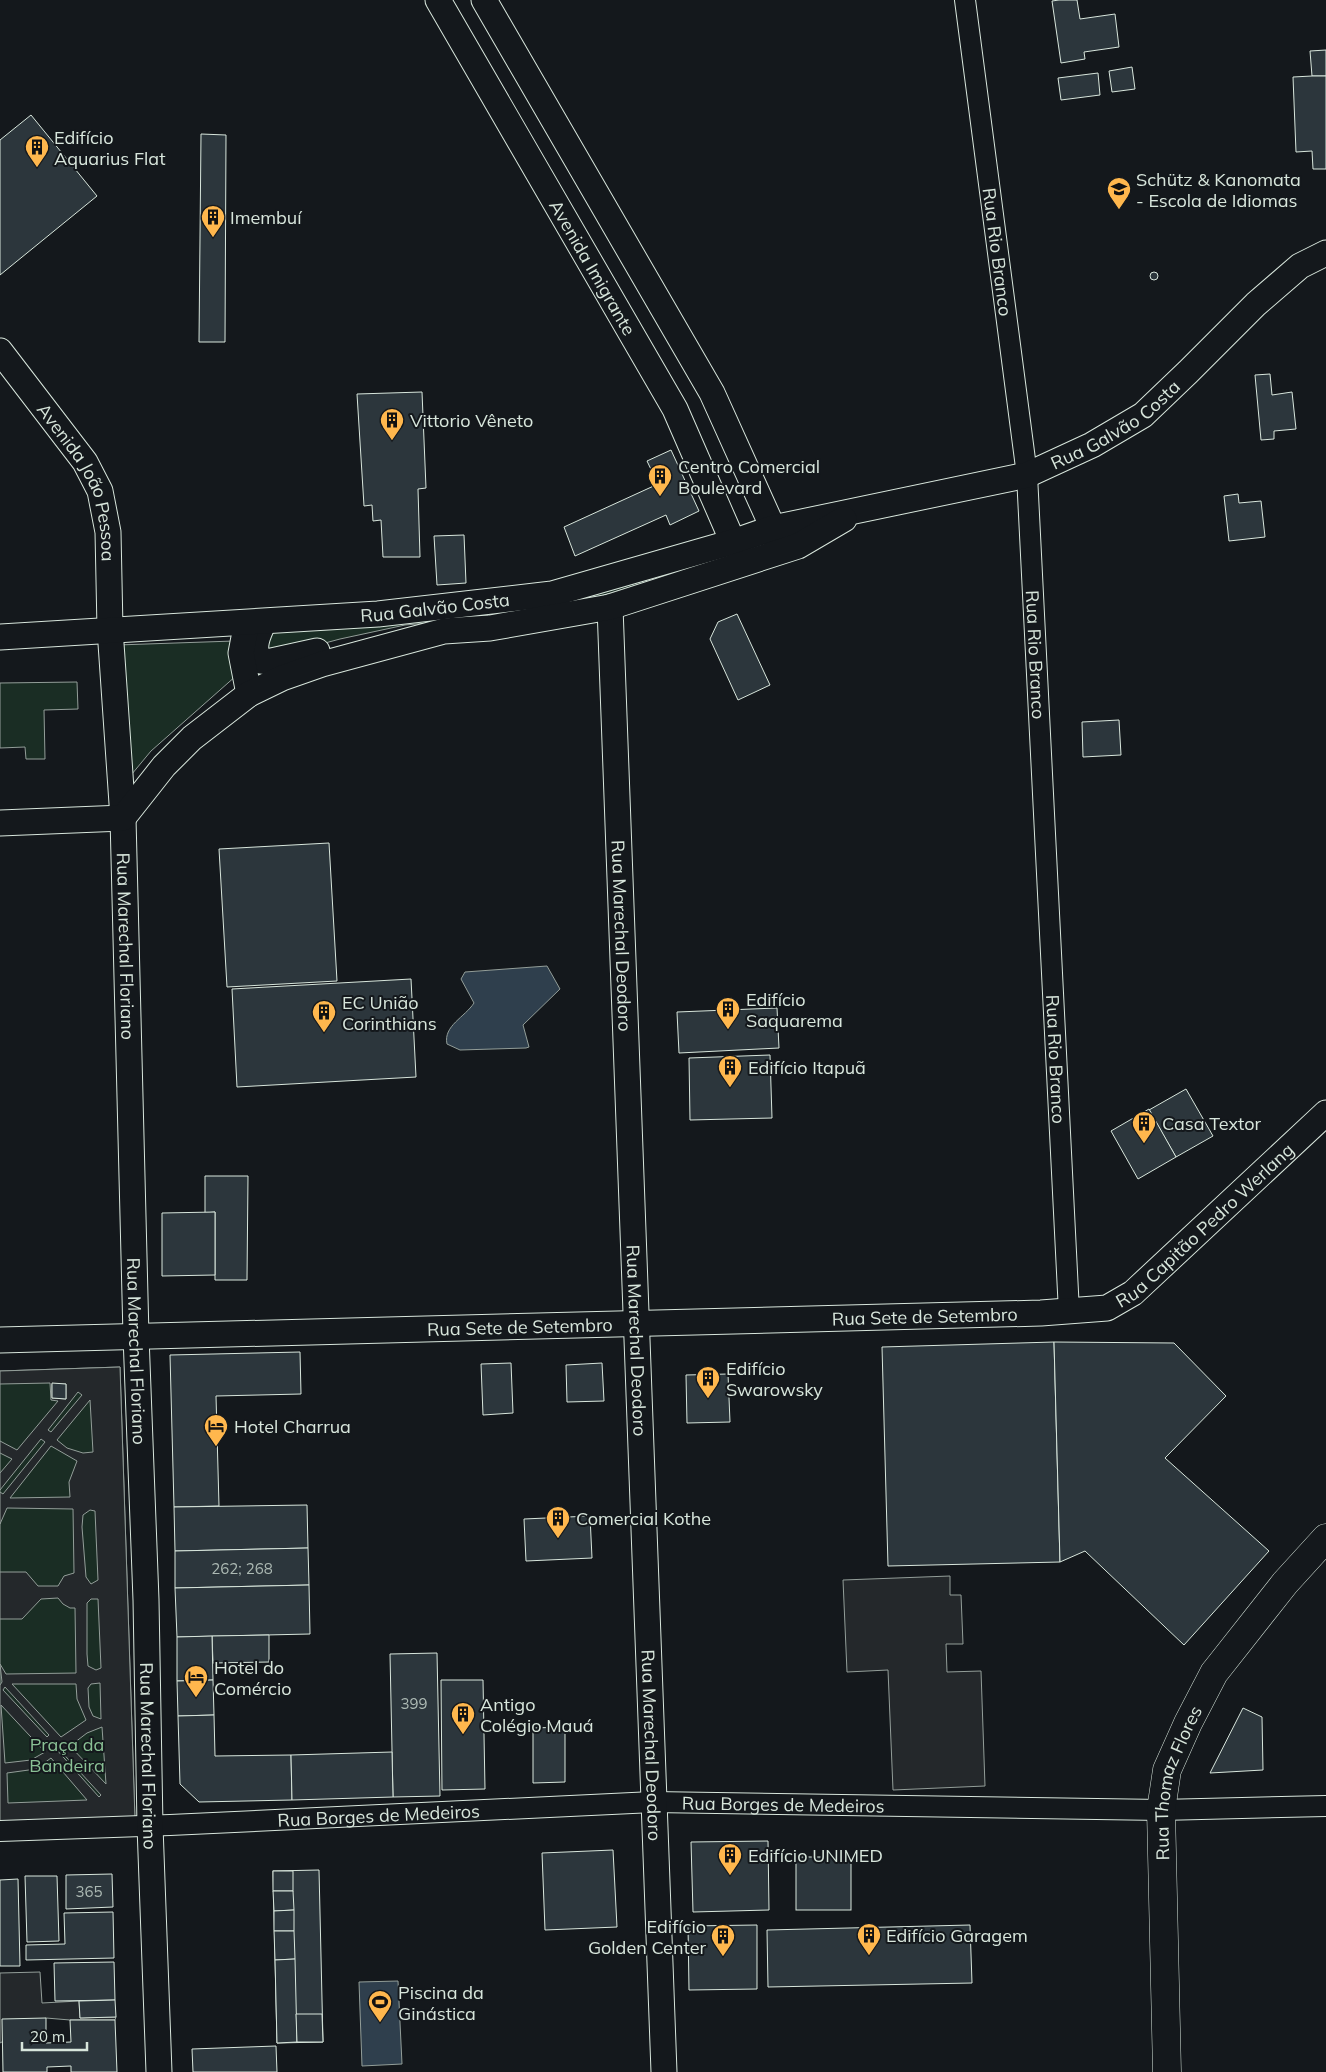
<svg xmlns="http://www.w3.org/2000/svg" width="1326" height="2072" font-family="Mulish,sans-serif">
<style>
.green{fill:#1a2d24;stroke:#939e99}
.parking{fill:#24282b;stroke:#939e99;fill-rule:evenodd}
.water{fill:#2f3f4d;stroke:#939e99}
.building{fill:#2c363c;stroke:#d8e6dc}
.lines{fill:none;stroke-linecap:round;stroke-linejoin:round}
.minor-casing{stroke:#d8e6dc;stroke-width:22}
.tertiary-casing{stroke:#d8e6dc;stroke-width:27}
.secondary-casing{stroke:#d8e6dc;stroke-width:29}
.minor{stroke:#14181c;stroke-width:20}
.tertiary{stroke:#14181c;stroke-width:25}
.secondary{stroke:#14181c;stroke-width:28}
.labels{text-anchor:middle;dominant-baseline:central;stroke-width:4;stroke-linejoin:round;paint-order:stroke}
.number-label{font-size:15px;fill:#adbab4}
.poi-label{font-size:18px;fill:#d8e6dc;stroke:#14181c;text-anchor:start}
.street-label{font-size:18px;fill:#d8e6dc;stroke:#14181c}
.park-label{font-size:18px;fill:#8ac095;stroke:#14181c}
</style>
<rect width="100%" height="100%" fill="#14181c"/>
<!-- green -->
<g class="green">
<path d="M774,543l-177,54 -89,19 -103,9 -65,14 -52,14 -20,-2 -5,-16 10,-5 38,-3z"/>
<path d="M234,641l3,34 -86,76 -29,35 -5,-141z"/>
<path d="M77,682l1,27 -34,1 1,49h-19l-1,-12 -25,1v-65z"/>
<path d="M120,1367l15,452 -135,4v-452z"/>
</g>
<!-- parking -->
<g class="parking">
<path d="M120,1367l15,452 -135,4v-138l2,-3 -2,-18 6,10 70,-1 -1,-65h-5l-7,-4 -5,-6 -17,1 -19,20h-22v-47h26l12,14h20l6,-10 10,-3 -1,-64 -66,-1 -7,16v-32l3,2 42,-52 -4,-3 -41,51v-17l12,-14 -12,-6v-12l17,9 41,-49 -7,-1 -1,-17 -50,1v-13zM52,1384h14v15l-14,-1zM78,1392l4,3 -31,37 -3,-2zM90,1400l3,52 -10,1 -16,-5 -10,-8zM51,1446l26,15 -8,21 1,15 -60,1zM90,1510l5,1 3,69 -7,4 -5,-7 -4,-50 1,-12zM91,1599h7l3,69 -5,2 -8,-4 -1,-12v-51zM100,1683l1,36 -8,-3 -4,-9 -1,-19 3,-4zM12,1684h64l1,15 9,21 -25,17zM5,1687l44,48 -2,2 -44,-47zM1,1705l44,47 -14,8 -26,3zM102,1727l4,57 -36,-38 17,-13zM57,1747l44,48 -2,2 -43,-48zM51,1758l36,42 -79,3 -1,-30 29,-4z"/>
<path d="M950,1576v19h11l2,49h-17l1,28 34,-1 4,115 -92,4 -5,-120 -41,2 -4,-92z"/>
<path d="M40,1972l2,31 37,-2 1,17 36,-1 -1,3h-45l-24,-2 -46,25v-70z"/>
</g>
<!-- water -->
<g class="water">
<path d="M547,966l13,23 -37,36 6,22 -3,1 -66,2 -13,-6c-4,-18 18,-27 27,-41l-13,-24 4,-7z"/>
<path d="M398,1981l4,83 -40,2 -3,-84z"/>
</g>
<!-- building -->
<g class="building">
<path d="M1059,0h18l3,19 35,-5 4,33 -35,5 1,7 -24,4 -9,-62z"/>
<path d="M1326,50v26h-14l-2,-25z"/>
<path d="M1132,67l3,22 -23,3 -3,-21z"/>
<path d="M1098,73l2,22 -39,5 -3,-22z"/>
<path d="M1312,76h14v93h-13l-1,-18 -16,1 -3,-75z"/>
<path d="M31,115l66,81 -97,79v-135z"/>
<path d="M201,134l25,1 -1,207h-26z"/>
<circle cx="1154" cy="276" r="4"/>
<path d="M1270,374l2,21 20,-3 4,37 -22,2v8l-13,1 -6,-65z"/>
<path d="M422,392l4,96 -8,1 2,68h-37l-2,-37 -8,1 -1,-16 -8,1 -7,-112z"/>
<path d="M671,450l28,61 -29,14 -4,-10 -91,41 -11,-29 94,-43 -11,-23z"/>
<path d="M1238,494l1,9 22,-2 4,36 -36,4 -5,-45z"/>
<path d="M464,535l2,48 -29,2 -3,-49z"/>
<path d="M737,614l33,71 -32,15 -28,-61 8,-17z"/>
<path d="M1119,720l2,35 -38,2 -1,-35z"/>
<path d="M329,843l8,138 -110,6 -8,-138z"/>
<path d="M411,979l5,98 -179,10 -5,-98z"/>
<path d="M777,1008l2,40 -100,5 -2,-41z"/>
<path d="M770,1055l2,63 -82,2 -1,-62z"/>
<path d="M1186,1089l27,47 -37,21 -27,-47z"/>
<path d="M1149,1109l27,48 -38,22 -27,-48z"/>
<path d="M205,1176h43l-1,104h-32v-68l-10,1z"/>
<path d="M215,1212v63l-53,1v-63z"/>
<path d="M1054,1342l6,220 -172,4 -6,-219z"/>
<path d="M1054,1342l120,1 52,53 -61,62 104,93 -85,94 -99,-94 -25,11z"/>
<path d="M300,1352l1,42 -85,2 3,110 -45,1 -4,-152z"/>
<path d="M511,1363l2,50 -30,2 -2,-51z"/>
<path d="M602,1363l2,38 -37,1 -1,-37z"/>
<path d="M728,1374l2,48 -43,1 -1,-48z"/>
<path d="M52,1383l14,1v15l-14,-1z"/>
<path d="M307,1505l1,43 -133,3 -1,-44z"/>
<path d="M590,1516l2,42 -66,3 -2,-42z"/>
<path d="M308,1548l1,37 -134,3v-37z"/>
<path d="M309,1585l1,49 -133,3 -2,-49z"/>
<path d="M269,1635v27l-56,1 -1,-27z"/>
<path d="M212,1636l1,44 -36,1v-44z"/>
<path d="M437,1653l3,143 -47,1 -3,-143z"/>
<path d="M213,1680l1,35 -36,1 -1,-35z"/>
<path d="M441,1680h42l2,109 -43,1z"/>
<path d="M1243,1708l19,9 1,53 -53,3z"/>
<path d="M214,1715l1,41 76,-1 1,45 -93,2 -19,-18 -2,-68z"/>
<path d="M565,1727v55l-32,1v-55z"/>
<path d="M392,1752l1,45 -101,3 -1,-45z"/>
<path d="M768,1841l1,69 -76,2 -2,-70z"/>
<path d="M613,1850l4,77 -72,3 -3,-77z"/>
<rect x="796" y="1857" width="55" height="53"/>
<path d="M319,1870l4,172 -46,1 -4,-172z"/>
<rect x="273" y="1871" width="20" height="20"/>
<path d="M112,1874l1,33 -47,2v-34z"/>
<path d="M25,1876h32l2,65 -32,1z"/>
<path d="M18,1879l2,87h-20v-86z"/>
<path d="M273,1891h20l1,19 -20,1z"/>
<path d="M294,1910v21h-20v-20z"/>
<path d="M113,1912l1,46 -88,2v-15l39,-1 -1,-31z"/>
<path d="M757,1925v64l-68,1 -1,-64z"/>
<path d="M970,1925l2,58 -204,4 -1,-57z"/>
<path d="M274,1931h20l1,28 -20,1z"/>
<path d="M295,1959l2,83 -20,1 -2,-83z"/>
<path d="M114,1962l1,38 -60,1 -1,-38z"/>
<path d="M115,2000l1,17 -36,1 -1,-17z"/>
<path d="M296,2014h26l1,28h-26z"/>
<path d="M46,2018v25l25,-1 -1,-22h45l2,52h-46v-6l-24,1v5h-44l-1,-53z"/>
<path d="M276,2046l1,26h-84l-1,-23z"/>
</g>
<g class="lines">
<!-- minor casing -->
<g class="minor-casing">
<g id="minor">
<path id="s1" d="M965,0l62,475 42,837"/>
<path id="s2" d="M0,1831l170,-6 483,-23 508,8 165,-4"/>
</g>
</g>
<!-- tertiary casing -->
<g class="tertiary-casing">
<g id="tertiary">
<path id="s3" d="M438,0l237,409 58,133"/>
<path d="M484,0l228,393 61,135 5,17"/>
<path id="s4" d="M0,351l85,111 15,29 8,41 2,97 13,189 13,518 10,264 4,226 9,246"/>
<path id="s5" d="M610,607l54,1465"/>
<path d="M264,622c-6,12 -13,27 -4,39l7,1 50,-11"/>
<path d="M245,632l-4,21 8,41"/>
<path id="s6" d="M0,637l378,-23 174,-20 181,-52 40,-14 254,-53 65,-30 51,-30 45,-43 68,-68 44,-38 26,-13"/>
<path d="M0,823l123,-5 41,-52 28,-28 57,-44 33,-16 40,-14 122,-33 46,-3 120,-21 188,-61 46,-27"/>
<path id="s7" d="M0,1340l1041,-27 66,-5 26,-15 193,-180"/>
</g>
</g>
<!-- secondary casing -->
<g class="secondary-casing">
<g id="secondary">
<path id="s8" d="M1167,2072l-6,-262 6,-40 21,-47 26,-50 71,-90 41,-45"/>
</g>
</g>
<!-- minor -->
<use href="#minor" class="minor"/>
<!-- tertiary -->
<use href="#tertiary" class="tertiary"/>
<!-- secondary -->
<use href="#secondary" class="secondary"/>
</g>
<!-- icons -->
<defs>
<g id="building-pin" transform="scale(1.25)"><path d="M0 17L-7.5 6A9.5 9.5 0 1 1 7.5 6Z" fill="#ffb74d" stroke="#14181c"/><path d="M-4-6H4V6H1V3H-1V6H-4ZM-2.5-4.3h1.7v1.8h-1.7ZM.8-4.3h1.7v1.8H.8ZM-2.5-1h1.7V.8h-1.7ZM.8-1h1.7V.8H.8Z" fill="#111"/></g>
<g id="school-pin" transform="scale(1.25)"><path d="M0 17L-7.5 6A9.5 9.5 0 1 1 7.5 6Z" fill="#ffb74d" stroke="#14181c"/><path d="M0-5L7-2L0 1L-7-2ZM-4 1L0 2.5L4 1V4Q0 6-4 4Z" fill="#111"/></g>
<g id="hotel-pin" transform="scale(1.25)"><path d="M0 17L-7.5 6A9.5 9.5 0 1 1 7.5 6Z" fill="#ffb74d" stroke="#14181c"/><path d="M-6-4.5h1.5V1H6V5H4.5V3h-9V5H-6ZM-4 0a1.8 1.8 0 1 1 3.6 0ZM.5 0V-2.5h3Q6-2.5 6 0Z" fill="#111"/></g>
<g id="stadium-pin" transform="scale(1.25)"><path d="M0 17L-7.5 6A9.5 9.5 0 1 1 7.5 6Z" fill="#ffb74d" stroke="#14181c"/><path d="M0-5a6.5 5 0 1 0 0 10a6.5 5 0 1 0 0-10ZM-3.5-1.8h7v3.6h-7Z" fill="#111"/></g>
</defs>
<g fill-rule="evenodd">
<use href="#building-pin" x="37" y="147"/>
<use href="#school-pin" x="1119" y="189"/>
<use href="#building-pin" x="213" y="217"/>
<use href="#building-pin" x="392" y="420"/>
<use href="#building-pin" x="660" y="476"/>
<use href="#building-pin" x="728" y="1009"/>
<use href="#building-pin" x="324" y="1012"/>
<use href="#building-pin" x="730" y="1067"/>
<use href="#building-pin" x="1144" y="1123"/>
<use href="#building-pin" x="708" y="1378"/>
<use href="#hotel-pin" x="216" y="1426"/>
<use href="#building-pin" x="558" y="1518"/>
<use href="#hotel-pin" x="196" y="1677"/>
<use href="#building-pin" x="463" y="1714"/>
<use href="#building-pin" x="730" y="1855"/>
<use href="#building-pin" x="869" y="1935"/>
<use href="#building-pin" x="723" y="1936"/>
<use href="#stadium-pin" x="380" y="2002"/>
</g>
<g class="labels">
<!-- number labels -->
<g class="number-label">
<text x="242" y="1568">262; 268</text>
<text x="414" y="1703">399</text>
<text x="89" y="1891">365</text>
</g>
<!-- poi labels -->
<g class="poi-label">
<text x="54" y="137">Edifício<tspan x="54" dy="21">Aquarius Flat</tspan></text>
<text x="1136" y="179">Schütz &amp; Kanomata<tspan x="1136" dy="21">- Escola de Idiomas</tspan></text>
<text x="230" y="217">Imembuí</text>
<text x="410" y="420">Vittorio Vêneto</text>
<text x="678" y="466">Centro Comercial<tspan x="678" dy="21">Boulevard</tspan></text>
<text x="746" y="999">Edifício<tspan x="746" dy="21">Saquarema</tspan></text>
<text x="342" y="1002">EC União<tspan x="342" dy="21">Corinthians</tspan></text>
<text x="748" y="1067">Edifício Itapuã</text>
<text x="1162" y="1123">Casa Textor</text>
<text x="726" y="1368">Edifício<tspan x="726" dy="21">Swarowsky</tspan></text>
<text x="234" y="1426">Hotel Charrua</text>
<text x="576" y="1518">Comercial Kothe</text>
<text x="214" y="1667">Hotel do<tspan x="214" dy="21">Comércio</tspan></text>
<text x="480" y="1704">Antigo<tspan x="480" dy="21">Colégio Mauá</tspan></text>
<text x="748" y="1855">Edifício UNIMED</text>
<text x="706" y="1926" text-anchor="end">Edifício<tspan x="706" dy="21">Golden Center</tspan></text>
<text x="886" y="1935">Edifício Garagem</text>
<text x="398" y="1992">Piscina da<tspan x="398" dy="21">Ginástica</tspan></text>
</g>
<!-- street labels -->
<g class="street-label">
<text stroke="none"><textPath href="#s1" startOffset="254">Rua Rio Branco</textPath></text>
<text stroke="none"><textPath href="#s3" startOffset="309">Avenida Imigrante</textPath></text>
<text stroke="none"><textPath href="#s6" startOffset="1146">Rua Galvão Costa</textPath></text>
<text stroke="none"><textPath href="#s4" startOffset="156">Avenida João Pessoa</textPath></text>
<text stroke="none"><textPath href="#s6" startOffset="436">Rua Galvão Costa</textPath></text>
<text stroke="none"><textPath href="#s1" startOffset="659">Rua Rio Branco</textPath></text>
<text stroke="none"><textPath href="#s5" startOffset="329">Rua Marechal Deodoro</textPath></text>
<text stroke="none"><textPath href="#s4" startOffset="629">Rua Marechal Floriano</textPath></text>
<text stroke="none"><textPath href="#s1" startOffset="1064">Rua Rio Branco</textPath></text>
<text stroke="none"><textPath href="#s7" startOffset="1236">Rua Capitão Pedro Werlang</textPath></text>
<text stroke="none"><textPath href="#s7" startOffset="925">Rua Sete de Setembro</textPath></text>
<text stroke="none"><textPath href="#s7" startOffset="520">Rua Sete de Setembro</textPath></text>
<text stroke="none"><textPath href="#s5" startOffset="734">Rua Marechal Deodoro</textPath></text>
<text stroke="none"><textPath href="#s4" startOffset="1034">Rua Marechal Floriano</textPath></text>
<text stroke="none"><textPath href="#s5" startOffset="1139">Rua Marechal Deodoro</textPath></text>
<text stroke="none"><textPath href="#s4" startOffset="1439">Rua Marechal Floriano</textPath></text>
<text stroke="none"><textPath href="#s8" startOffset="292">Rua Thomaz Flores</textPath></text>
<text stroke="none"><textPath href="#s2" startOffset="784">Rua Borges de Medeiros</textPath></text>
<text stroke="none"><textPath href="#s2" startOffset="379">Rua Borges de Medeiros</textPath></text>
</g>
<!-- park labels -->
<g class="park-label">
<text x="67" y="1744">Praça da<tspan x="67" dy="21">Bandeira</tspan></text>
</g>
</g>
<!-- scale -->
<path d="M22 2042v8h65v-8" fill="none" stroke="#d8e6dc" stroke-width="2.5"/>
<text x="30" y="2042" font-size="15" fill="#d8e6dc" stroke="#14181c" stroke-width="4" paint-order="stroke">20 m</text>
</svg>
